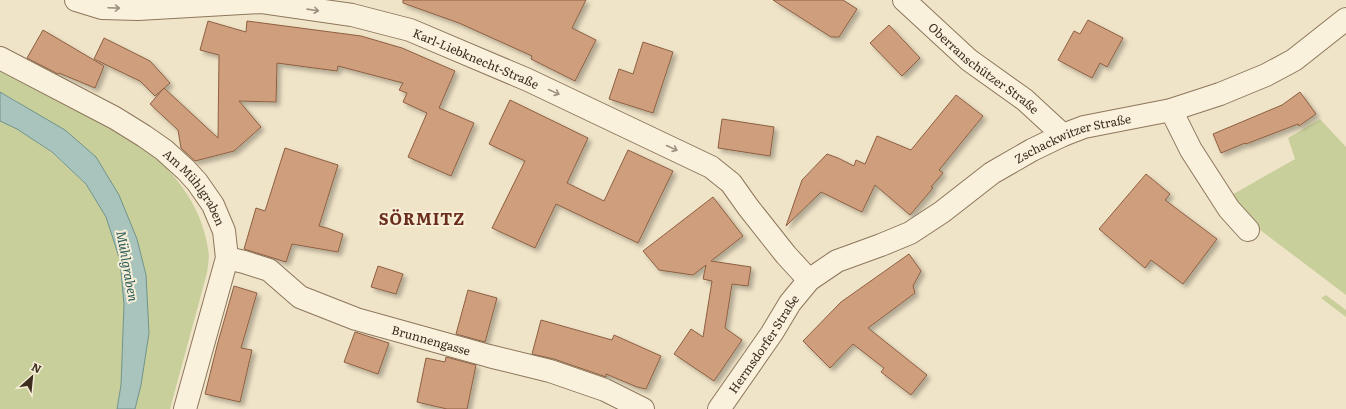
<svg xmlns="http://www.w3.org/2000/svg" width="1346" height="409" font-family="Literata,serif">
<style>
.green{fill:#c9cf9b}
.water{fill:#a9c4bc;stroke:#6f938a}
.building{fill:#cf9f7d;stroke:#8d5f41;filter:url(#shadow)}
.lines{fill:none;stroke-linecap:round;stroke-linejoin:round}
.street-casing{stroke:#8d765c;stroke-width:24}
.street{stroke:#faf1dc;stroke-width:22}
.oneway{stroke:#9c907e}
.labels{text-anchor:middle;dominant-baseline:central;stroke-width:4;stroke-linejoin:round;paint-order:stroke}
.street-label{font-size:12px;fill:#3d2e20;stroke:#f7eed8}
.water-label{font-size:13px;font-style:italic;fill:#2f5d5a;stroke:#f7eed8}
.district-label{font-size:16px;font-weight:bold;letter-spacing:1px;fill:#6b2e1e;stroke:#f7eed8}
</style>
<defs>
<filter id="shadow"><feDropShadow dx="3.5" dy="3.5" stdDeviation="2" flood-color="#0004"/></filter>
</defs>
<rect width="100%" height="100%" fill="#f0e4c8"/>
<!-- green -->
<g class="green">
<path d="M0,68c31,16 61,32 91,49 15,9 31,16 45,26 36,24 66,62 72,106 2,7 0,16 -1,24l-37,136h-35l6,-24 8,-52 -3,-58 -9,-36 -120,-138 -17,-9z"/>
<path d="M1320,119l26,28v148l-99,-75 -17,-24 65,-37 -7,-21z"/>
<path d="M0,121l17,8 34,23 35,32 20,33 14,43 4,45 -3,80 -4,24h-117z"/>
<path d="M1326,295l20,15v7l-25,-19z"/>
</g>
<!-- water -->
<path class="water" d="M0,92l65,38 31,27 23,38 18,44 9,36 3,58 -8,52 -6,24h-18l4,-24 3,-80 -4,-45 -14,-43 -20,-33 -34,-32 -35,-23 -17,-8z"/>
<!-- building -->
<g class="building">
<path d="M403,0h183l-14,28 24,12 -21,41 -44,-22 1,-3 -73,-33 -56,-20z"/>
<path d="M773,0h70l14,9 -18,28h-8z"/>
<path d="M1088,20l35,18 -16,29 -7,-4 -8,15 -34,-18 16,-29 6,3z"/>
<path d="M208,21l38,11 1,-11 114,15 41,12 53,23 -16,37 35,15 -23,53 -43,-19 19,-44 -24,-11 4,-9 -8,-3 4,-7 -65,-17 -1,5 -60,-8 -1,39 -37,-1 22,26 -27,24 -39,10 -14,-13 -3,-18 -28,-26 14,-16 54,50 1,-83 -19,-5z"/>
<path d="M889,25l31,33 -18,18 -32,-33z"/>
<path d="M43,30l61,36 -9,22 -36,-15 -1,1 -31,-16z"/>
<path d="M104,38l46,23 20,22 -15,13 -15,-15 -46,-22z"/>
<path d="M643,42l30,10 -20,61 -44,-14 10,-30 14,5z"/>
<path d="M1300,92l16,22 -17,12 -1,-2 -52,20 -1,-1 -24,10 -8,-19 69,-29z"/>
<path d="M956,95l27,21 -44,54 4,3 -12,14 2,1 -23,27 -35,-30 -13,27 -41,-20 -35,34 16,-46 25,-26 11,4 16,8 2,-6 9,4 12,-28 34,14z"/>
<path d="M510,100l78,38 -21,45 37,18 24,-51 45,21 -35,72 -82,-39 -21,44 -43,-20 33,-67 -36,-17z"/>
<path d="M722,119l52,8 -4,29 -52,-8z"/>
<path d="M285,148l53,17 -19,61 8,2 16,6 -5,18 -46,-8 -6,18 -42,-13 12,-41 9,3z"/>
<path d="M1146,174l24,20 -5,6 52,39 -34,45 -32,-24 -6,8 -46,-39z"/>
<path d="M713,197l30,39 -32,25 40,6 -3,19 -16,-2 -7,44 17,12 -28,41 -40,-27 17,-25 12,8 9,-56 -9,-2 3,-14 -13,10 -34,-5 -16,-19z"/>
<path d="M909,254l12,17 -8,15 2,7 -47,35 59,47 -16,20 -30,-23 3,-4 -31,-24 -23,24 -27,-27 38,-39z"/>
<path d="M378,266l25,8 -7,20 -25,-7z"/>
<path d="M234,286l23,7 -16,55 11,2 -12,52 -35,-8 13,-52z"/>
<path d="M468,290l29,8 -12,44 -29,-8z"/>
<path d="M541,320l71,20 2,-5 47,21 -15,33 -9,-2 -31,-13v3l-52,-18 -22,-5z"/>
<path d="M355,332l34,11 -11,31 -34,-12z"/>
<path d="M446,357l30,8 -9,44h-20l-30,-7 9,-44 19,4z"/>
</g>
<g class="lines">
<!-- street casing -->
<g class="street-casing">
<g id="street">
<path id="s1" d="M76,0l26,8 36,1 124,-7 90,13 58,15 118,50 183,87 20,16 17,24 38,48 23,25"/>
<path id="s2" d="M904,0l65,60 56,40 38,35"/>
<path id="s3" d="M0,58l115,60 29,18 20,14 22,20 11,12 16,23 11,26 3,27 -42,151"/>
<path d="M1171,110l20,40 38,59 19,21"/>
<path id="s4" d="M227,258l17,4 25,8 31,27 56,22 133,37 61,15 55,19 38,19"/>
<path id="s5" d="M719,409l53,-76 18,-30 19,-23 28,-19 44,-16 29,-12 32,-21 50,-39 40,-23 31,-15 21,-8 87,-17 49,-16 46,-19 28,-15 52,-41"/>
</g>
</g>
<!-- street -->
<use href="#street" class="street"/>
</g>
<!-- one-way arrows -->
<defs><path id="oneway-shaft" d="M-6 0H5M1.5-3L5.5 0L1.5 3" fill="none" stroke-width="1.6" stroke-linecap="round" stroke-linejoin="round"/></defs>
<g class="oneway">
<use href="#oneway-shaft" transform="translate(114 8) rotate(2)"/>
<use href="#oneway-shaft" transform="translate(313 10) rotate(8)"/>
<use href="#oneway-shaft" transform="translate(554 92) rotate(25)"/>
<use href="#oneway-shaft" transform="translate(672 148) rotate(25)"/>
</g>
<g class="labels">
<!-- street labels -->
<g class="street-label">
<text stroke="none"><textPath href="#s1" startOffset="410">Karl-Liebknecht-Straße</textPath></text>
<text stroke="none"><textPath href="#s2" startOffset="105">Oberranschützer Straße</textPath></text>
<text stroke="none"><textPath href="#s5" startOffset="460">Zschackwitzer Straße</textPath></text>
<text stroke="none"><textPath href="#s3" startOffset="237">Am Mühlgraben</textPath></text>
<text stroke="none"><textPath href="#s4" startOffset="223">Brunnengasse</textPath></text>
<text stroke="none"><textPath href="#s5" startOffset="79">Hermsdorfer Straße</textPath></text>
</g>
<!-- water labels -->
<g class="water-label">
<text transform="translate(128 266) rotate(80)">Mühlgraben</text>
</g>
<!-- district labels -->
<g class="district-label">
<text x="422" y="218">SÖRMITZ</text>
</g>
</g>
<!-- north arrow -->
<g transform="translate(32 377) rotate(27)" stroke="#f7eed8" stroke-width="3" paint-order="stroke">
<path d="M0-3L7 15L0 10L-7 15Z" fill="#3d2e20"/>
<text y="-6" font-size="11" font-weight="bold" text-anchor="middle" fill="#3d2e20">N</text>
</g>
</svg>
